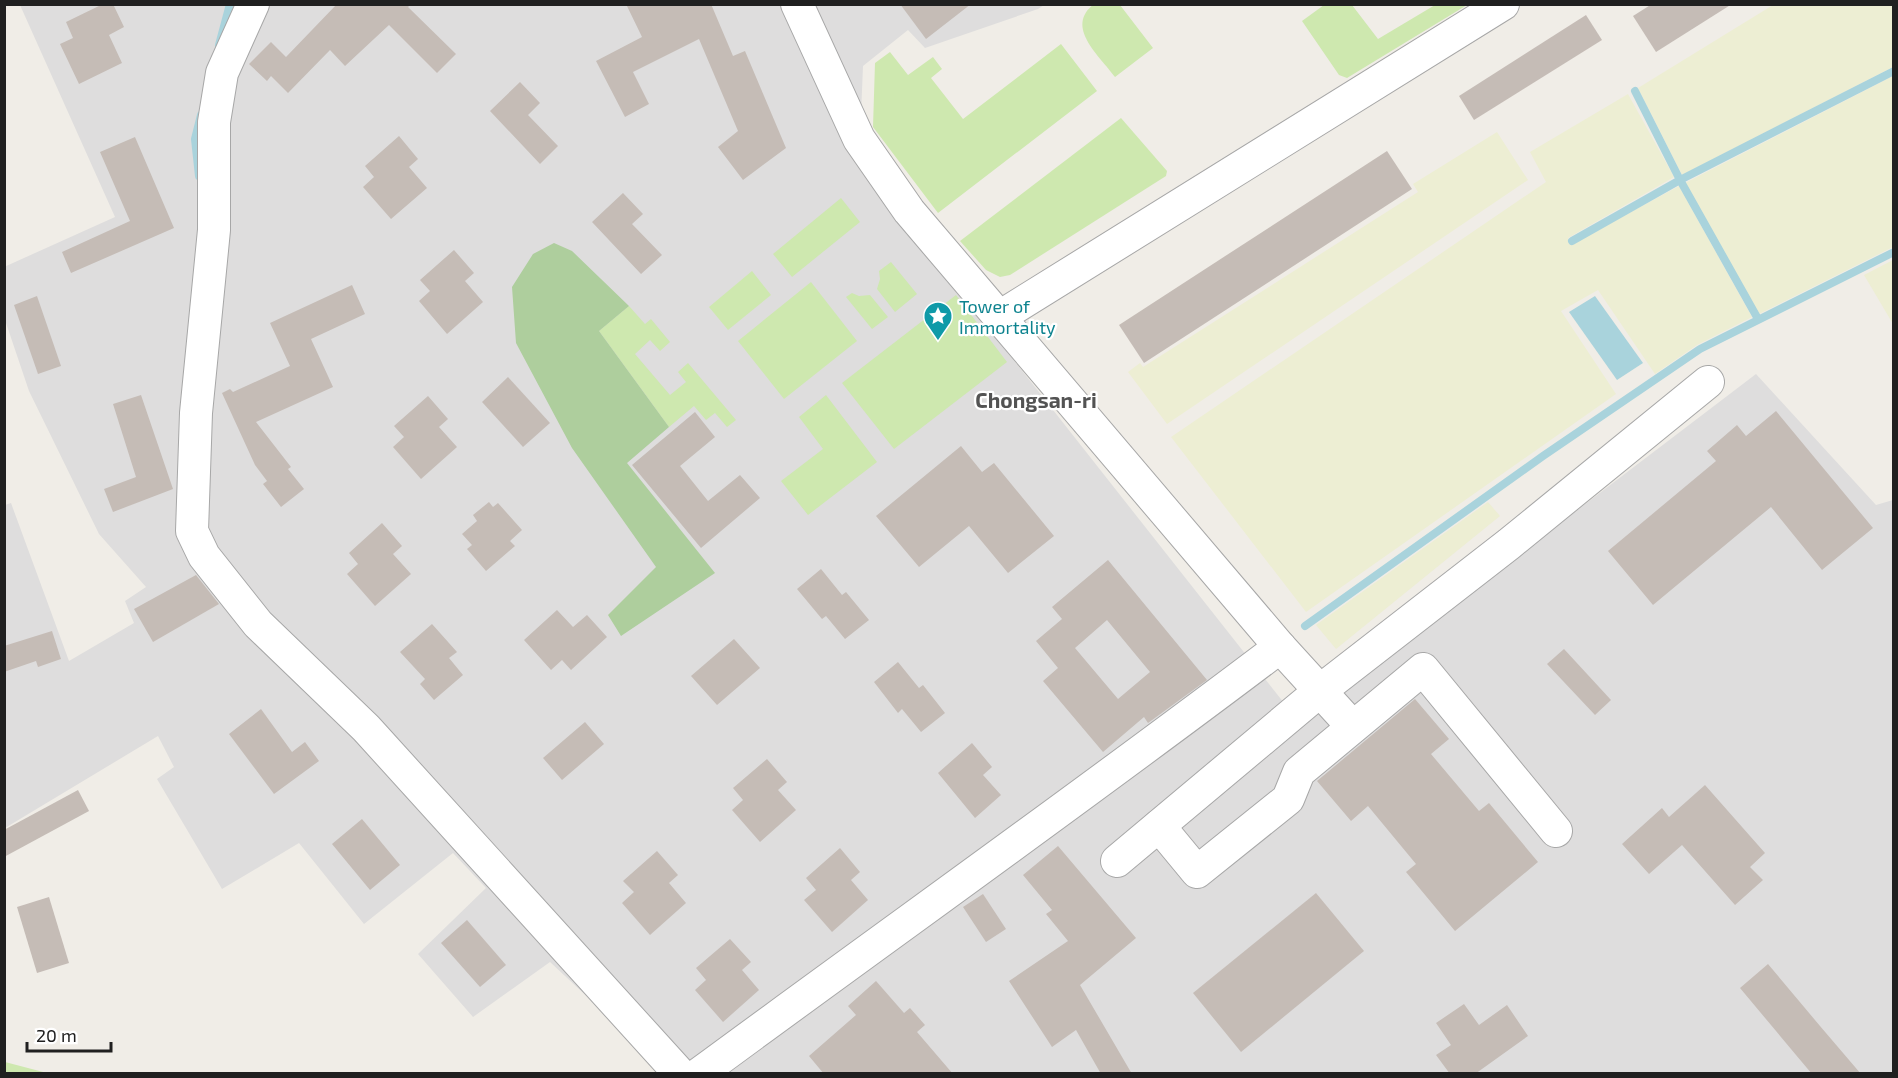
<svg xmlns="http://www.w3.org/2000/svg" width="1898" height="1078" font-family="'Exo 2',sans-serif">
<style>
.residential{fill:#dedddd}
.farmland{fill:#edeed3}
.grass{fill:#cee8af}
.forest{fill:#aece9d}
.water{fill:#a9d3dc}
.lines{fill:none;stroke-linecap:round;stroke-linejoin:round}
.stream{stroke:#a9d3dc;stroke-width:8}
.building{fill:#c5bcb6;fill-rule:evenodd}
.minor-casing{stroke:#a7a7a7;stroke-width:34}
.minor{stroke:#fff;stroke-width:32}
.labels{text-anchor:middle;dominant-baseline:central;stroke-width:4.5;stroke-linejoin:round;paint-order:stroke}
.culture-label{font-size:18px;fill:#0d838f;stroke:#fff;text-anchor:start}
.quarter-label{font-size:21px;font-weight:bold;fill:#535353;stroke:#fff}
</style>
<rect width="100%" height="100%" fill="#f0ede7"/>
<!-- residential -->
<path class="residential" d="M20,5h1024l-6,4 -113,39 -17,-18 -45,36 -4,98 440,558 457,-348 120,131 17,-5v573h-1224l-119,-111 -77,55 -55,-63 68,-66 -33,-35 -89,71 -65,-81 -77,46 -65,-110 17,-12 -16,-31 -153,92v-323l6,-2 58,158 65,-38 -9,-22 21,-14 -47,-53 -70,-143 -24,-71 -1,-53 111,-50z"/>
<!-- farmland -->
<g class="farmland">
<path d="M1773,5h120v62l-211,108 -44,-87z"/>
<path d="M1893,76v171l-134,67 -74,-131z"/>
<path d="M1628,94l46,83 -106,61 2,7 109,-59 73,131 -55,28 -42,29 -57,-84 -37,21 55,83 -310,218 -135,-175 375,-255 -16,-30z"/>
<path d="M1497,132l31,48 -361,244 -39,-52 12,-9 3,4 275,-175 -5,-8z"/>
<path d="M1893,260v64l-29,-49z"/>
<path d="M1488,502l12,14 -164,133 -20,-24z"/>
</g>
<!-- grass -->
<g class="grass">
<path d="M1094,4l26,1 33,43 -38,29c-15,-21 -51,-50 -21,-73z"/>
<path d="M1324,5h28l26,34 57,-34h32l-120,73 -8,-3 -37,-54z"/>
<path d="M1061,44l36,47 -159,122 -65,-86 2,-64 15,-11 18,23 25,-18 9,12 -11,9 32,41z"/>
<path d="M1121,118l46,53 -1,5 -156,99 -10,2 -14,-7 -26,-29z"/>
<path d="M841,198l19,24 -68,55 -19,-23z"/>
<path d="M891,262l26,32 -22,18 -18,-23 3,-10 -1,-8z"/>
<path d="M752,271l19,24 -43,35 -19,-23z"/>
<path d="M811,282l46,59 -73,58 -46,-58z"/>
<path d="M852,293l7,3 11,-1 18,22 -16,12 -26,-32z"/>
<path d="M956,295l51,67 -113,87 -52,-66z"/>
<path d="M629,306l16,18 6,-5 19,23 -10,9 -10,-11 -15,14 35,41 16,-13 -8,-10 10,-9 48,57 -9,7 -12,-14 -9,7 -12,-14 -25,21 -70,-96z"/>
<path d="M826,395l51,67 -69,53 -27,-34 42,-32 -24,-32z"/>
<path d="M4,1062h1l42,11h-42z"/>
</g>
<!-- forest -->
<path class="forest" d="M554,243l18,8 57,55 -30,25 70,96 -42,36 88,110 -94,63 -13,-21 48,-48 -84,-119 -56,-105 -4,-56 21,-33z"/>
<!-- water -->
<path class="water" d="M1595,296l48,67 -26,17 -48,-68z"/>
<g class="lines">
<!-- stream -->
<g class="stream">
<path d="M219,45l11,-41"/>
<path d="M1635,91l45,89 78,139"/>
<path d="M199,176l-4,-37 6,-24"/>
<path d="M1572,241l108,-61 214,-109"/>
<path d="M1305,626l238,-170 157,-107 194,-97"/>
</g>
</g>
<!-- building -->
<g class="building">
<path d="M103,4h10l11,23 -15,8 13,28 -43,21 -19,-40 13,-6 -7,-16z"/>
<path d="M337,4h74l-3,3 48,47 -19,19 -48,-48 -44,41 -15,-16 -42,43 -17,-17 -4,5 -18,-17 22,-22 15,15z"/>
<path d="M626,4h85l22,52 12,-5 41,97 -43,32 -25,-33 20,-16 -39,-92 -66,33 16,32 -24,13 -29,-56 46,-24z"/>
<path d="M900,4h71l-45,35z"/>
<path d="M1652,4h80l-76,48 -23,-36z"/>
<path d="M1586,15l16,25 -128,80 -15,-24z"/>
<path d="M520,82l20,21 -12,12 30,31 -18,18 -50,-53z"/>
<path d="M399,136l19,23 -9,8 18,21 -36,31 -28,-32 11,-10 -9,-11z"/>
<path d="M135,137l39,91 -103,45 -9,-21 68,-31 -30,-69z"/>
<path d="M1387,151l25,38 -268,174 -25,-38z"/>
<path d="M623,193l20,21 -11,10 30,31 -21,19 -49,-52z"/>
<path d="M454,250l20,23 -9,8 18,21 -36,32 -28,-33 11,-10 -10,-11z"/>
<path d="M352,285l13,29 -54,25 22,48 -77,35 35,45 -3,2 16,20 -23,18 -18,-23 4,-3 -12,-16 -33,-72 8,-4 3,3 57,-26 -20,-43z"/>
<path d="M37,296l24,70 -23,8 -24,-69z"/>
<path d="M508,377l42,46 -27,24 -41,-45z"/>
<path d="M141,395l32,94 -60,23 -9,-23 32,-12 -23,-73z"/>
<path d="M428,396l20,23 -9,8 18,20 -36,32 -28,-32 11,-10 -10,-11z"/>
<path d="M1776,411l97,117 -51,42 -51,-63 -118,98 -45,-54 108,-90 -9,-10 30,-26 9,11z"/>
<path d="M695,412l20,25 -35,29 28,35 32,-26 20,23 -59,50 -69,-83z"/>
<path d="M961,446l21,26 12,-9 60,73 -46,37 -39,-47 -50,41 -43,-51z"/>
<path d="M489,502l4,5 5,-4 24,27 -12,11 5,5 -29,25 -19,-22 5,-4 -10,-11 15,-13 -4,-6z"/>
<path d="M382,523l20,23 -9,8 18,20 -36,32 -28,-32 11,-10 -9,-11z"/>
<path d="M1108,560l99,120 -59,43 -4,-6 -41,35 -60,-71 15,-13 -22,-27 26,-22 -10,-12zM1107,620l43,52 -32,27 -43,-51z"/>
<path d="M821,569l21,26 4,-3 23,28 -24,19 -19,-23 -4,3 -25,-30z"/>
<path d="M196,575l23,29 -66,38 -19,-33z"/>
<path d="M557,610l16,17 14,-12 20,22 -36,33 -9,-10 -11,10 -27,-30z"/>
<path d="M432,624l25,28 -8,6 14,17 -29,25 -14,-16 5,-5 -25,-27z"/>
<path d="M52,631l9,28 -23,8 -2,-6 -32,11v-26z"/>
<path d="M734,639l26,29 -43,37 -26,-29z"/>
<path d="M1564,649l47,51 -16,15 -48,-51z"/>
<path d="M898,662l21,26 4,-3 22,28 -24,19 -19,-23 -4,4 -24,-31z"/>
<path d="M1415,699l34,40 -18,15 48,57 10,-8 49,59 -83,69 -49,-59 10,-8 -48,-58 -17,15 -34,-40z"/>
<path d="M261,709l31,43 13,-10 14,19 -45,33 -45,-60z"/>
<path d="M585,722l19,22 -42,36 -19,-22z"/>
<path d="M972,743l20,24 -9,8 18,20 -26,23 -37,-45z"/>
<path d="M767,759l20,23 -9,8 18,20 -36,32 -28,-32 11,-10 -10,-12z"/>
<path d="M1705,785l60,68 -15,14 13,13 -28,25 -53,-60 -33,29 -27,-30 40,-36 7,9z"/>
<path d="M78,790l11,21 -85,46v-27z"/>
<path d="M362,819l38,46 -30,25 -38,-46z"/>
<path d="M1058,846l78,92 -56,47 52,89h-31l-25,-44 -24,17 -43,-66 59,-40 -22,-27 6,-4 -29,-35z"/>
<path d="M840,848l20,24 -9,8 17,20 -36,32 -28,-32 12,-10 -10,-12z"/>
<path d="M657,851l21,24 -9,8 17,20 -36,32 -28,-32 12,-11 -11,-11z"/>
<path d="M1316,893l48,58 -123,101 -48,-59z"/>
<path d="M983,894l23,35 -20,13 -23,-35z"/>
<path d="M49,897l20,66 -32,10 -20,-66z"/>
<path d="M467,920l39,45 -26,22 -39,-44z"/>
<path d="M730,939l21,23 -9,8 17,20 -36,32 -28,-32 11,-10 -10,-12z"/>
<path d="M1768,964l52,62 41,48h-49l-16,-19 -56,-67z"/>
<path d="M876,981l28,32 6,-5 15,17 -8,7 36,42h-129l-15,-18 47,-41 -8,-9z"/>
<path d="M1464,1004l15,21 28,-20 21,31 -53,38h-25l-14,-19 15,-10 -15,-22z"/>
</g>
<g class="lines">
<!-- minor casing -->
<g class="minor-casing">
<g id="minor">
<path d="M253,4l-31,69 -8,49v108l-18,183 -4,118 12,25 54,68 108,104 314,346"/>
<path d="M797,4l62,135 50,72 371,436 72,79"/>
<path d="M1001,316l502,-312"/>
<path d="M1159,826l38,46 91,-73 11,-27 124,-103 133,162"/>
<path d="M1117,861l204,-171 188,-146 199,-162"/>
<path d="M699,1074c194,-143 390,-282 581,-427"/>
</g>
</g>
<!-- minor -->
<use href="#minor" class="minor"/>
</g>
<!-- icons -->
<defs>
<g id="sight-pin" transform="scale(1.5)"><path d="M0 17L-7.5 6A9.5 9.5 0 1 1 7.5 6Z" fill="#0f9aa8" stroke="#fff"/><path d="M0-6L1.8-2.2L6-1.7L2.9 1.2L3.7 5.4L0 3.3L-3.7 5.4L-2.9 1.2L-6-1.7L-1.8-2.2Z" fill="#fff"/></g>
</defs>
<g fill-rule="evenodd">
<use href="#sight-pin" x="938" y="316"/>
</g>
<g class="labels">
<!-- culture labels -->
<g class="culture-label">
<text x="959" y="306">Tower of<tspan x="959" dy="21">Immortality</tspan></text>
</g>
<!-- quarter labels -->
<g class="quarter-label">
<text x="1036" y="399">Chongsan-ri</text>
</g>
</g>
<!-- border -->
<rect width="1898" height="1078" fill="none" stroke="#202020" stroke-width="12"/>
<!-- scale -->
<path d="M27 1042v9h84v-9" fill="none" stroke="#202020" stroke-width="3"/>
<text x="36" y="1042" font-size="18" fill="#202020" stroke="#ffffff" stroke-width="4.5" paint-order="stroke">20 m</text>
</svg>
